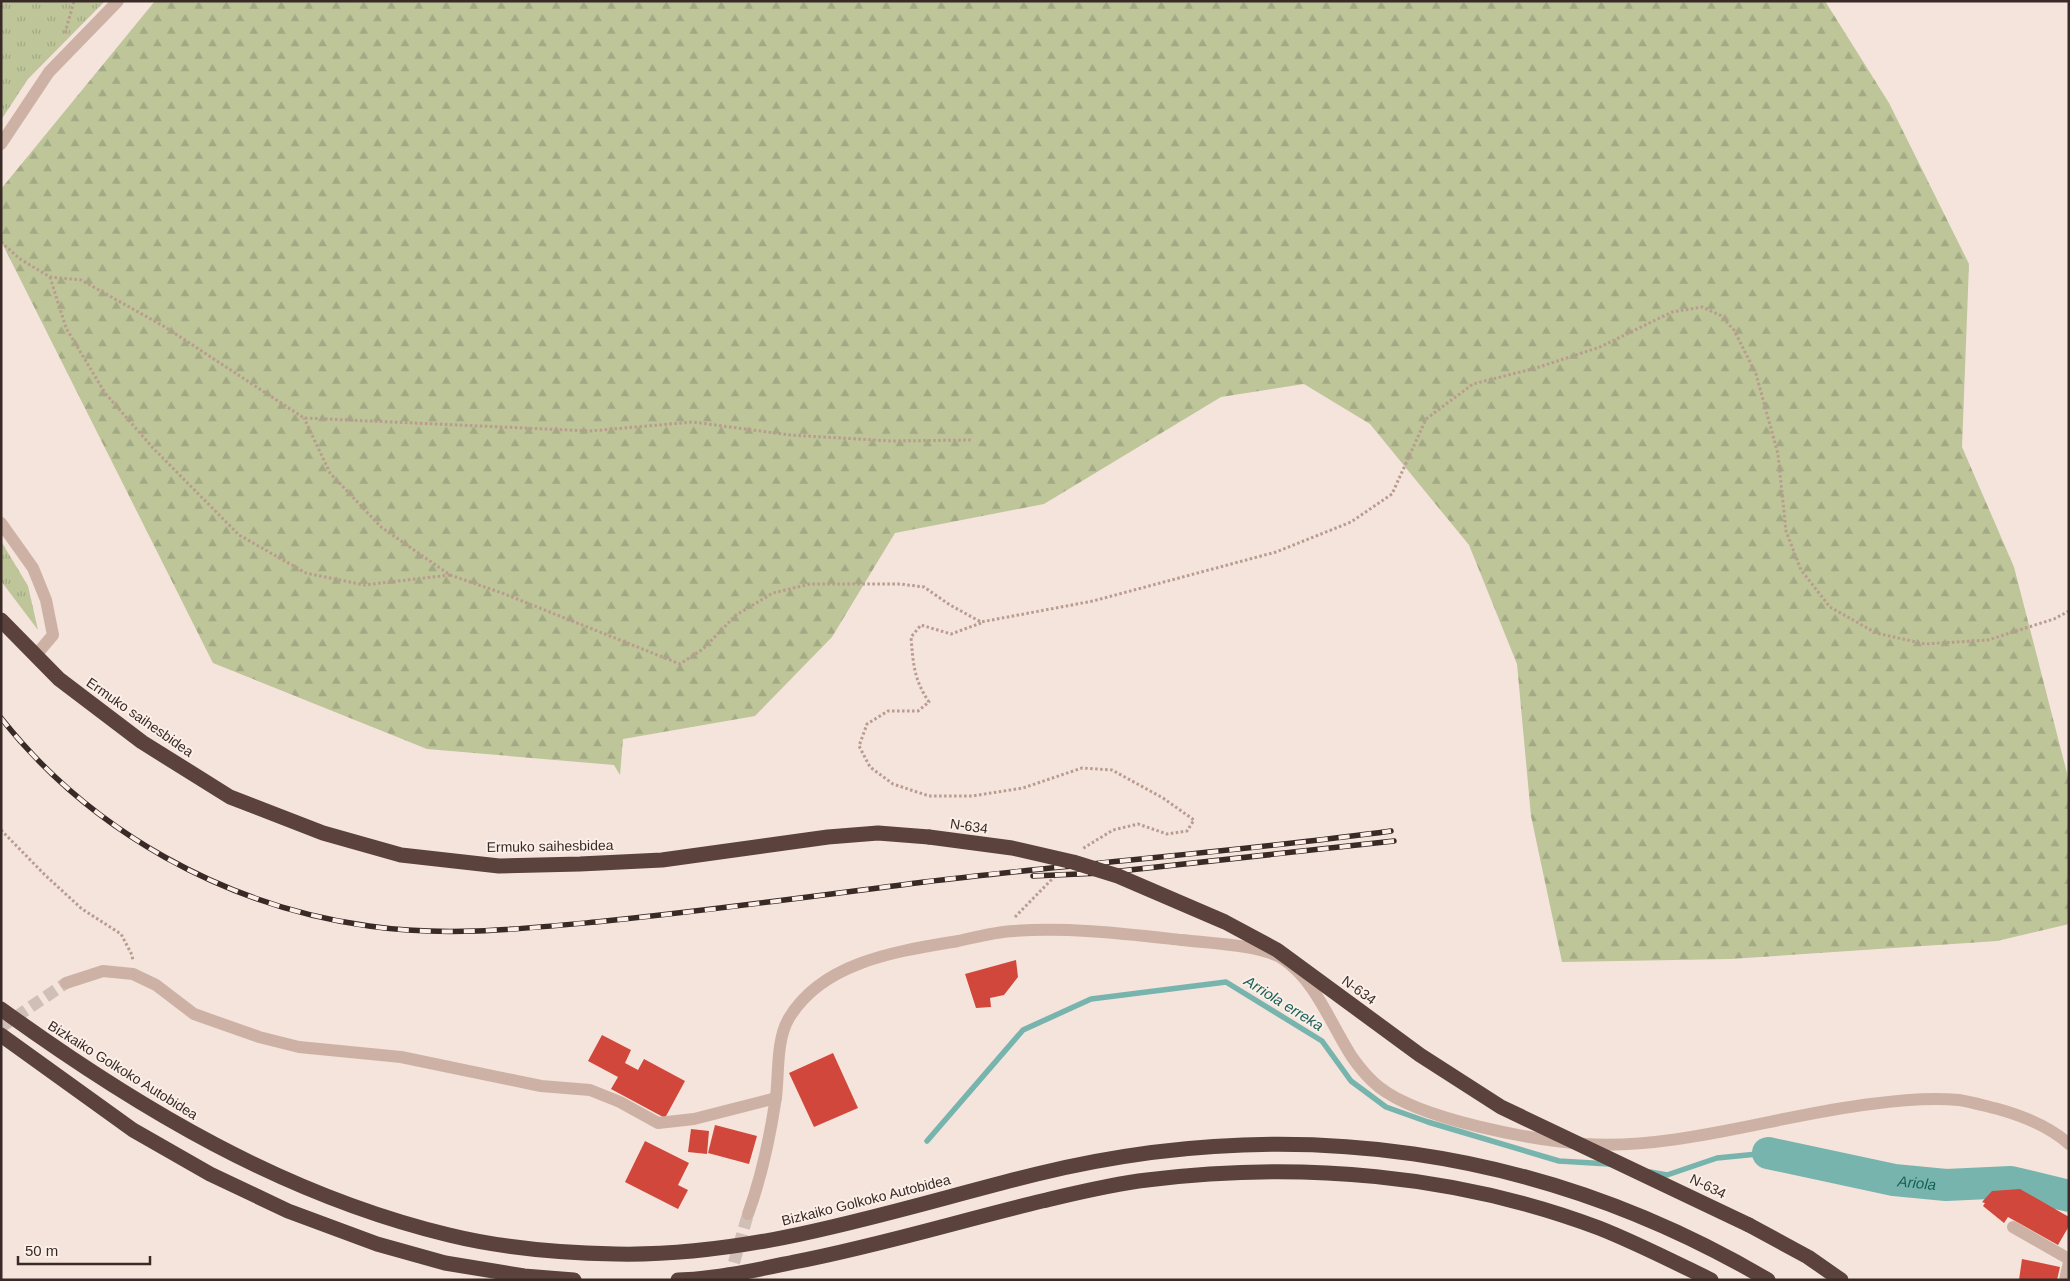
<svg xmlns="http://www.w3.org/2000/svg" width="2070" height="1281" font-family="Helvetica,sans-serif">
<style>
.grass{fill:url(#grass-tufts)}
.forest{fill:url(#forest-firs)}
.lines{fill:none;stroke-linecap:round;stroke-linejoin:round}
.stream{stroke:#77b4ad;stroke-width:5.5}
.river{stroke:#77b4ad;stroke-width:32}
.building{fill:#d2473b}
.minor-tunnel{stroke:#cfbfb7;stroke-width:12;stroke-dasharray:12 6;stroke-linecap:butt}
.path{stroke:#ba9b8f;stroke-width:3;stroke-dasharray:2.5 2.5;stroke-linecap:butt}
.minor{stroke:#ceb1a5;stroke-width:12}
.highway{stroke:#5b423d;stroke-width:15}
.rail-casing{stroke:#392a27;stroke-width:5.5}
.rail{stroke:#fbefe8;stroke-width:4;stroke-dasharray:11;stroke-linecap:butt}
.highway-bridge{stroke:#5b423d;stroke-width:15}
.labels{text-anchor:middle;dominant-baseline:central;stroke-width:4;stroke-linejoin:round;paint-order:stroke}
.street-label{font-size:14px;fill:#392a27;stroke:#fbefe8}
.water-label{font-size:15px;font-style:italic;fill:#185f58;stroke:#fbefe8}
</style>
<defs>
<pattern id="grass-tufts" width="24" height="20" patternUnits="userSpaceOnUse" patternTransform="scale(1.25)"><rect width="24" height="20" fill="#bdc599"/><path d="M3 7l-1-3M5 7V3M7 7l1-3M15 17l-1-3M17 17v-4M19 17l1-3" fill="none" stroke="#a3a984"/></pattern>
<pattern id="forest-firs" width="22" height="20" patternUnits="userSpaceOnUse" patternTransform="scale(1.25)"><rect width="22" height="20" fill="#bdc599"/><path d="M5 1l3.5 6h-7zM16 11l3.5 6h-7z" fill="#a3a984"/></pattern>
</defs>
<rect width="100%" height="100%" fill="#f4e4db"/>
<!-- grass -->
<g class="grass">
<path d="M1,1h104l-77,78 -27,41z"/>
<path d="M1,541l27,45 10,44 -37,-49z"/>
</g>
<!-- forest -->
<path class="forest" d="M155,1h1670l64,102 80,161 -7,183 52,120 55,214v143l-72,17 -267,18 -168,3 -31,-146 -14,-152 -48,-119 -99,-121 -66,-40 -83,13 -177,107 -149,29 -63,104 -77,79 -132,23 -3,36 -6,-10 -187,-16 -214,-86 -212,-422v-52z"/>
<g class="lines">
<!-- stream -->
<g class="stream">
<path d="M927,1141l96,-111 68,-31 135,-17 96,59 29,40 35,26 42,15 131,39 50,3"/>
<path d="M1650,1172l17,3 50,-17 51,-5"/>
</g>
<!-- river -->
<path class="river" id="s1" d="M1768,1153l126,27 52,5 65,-3 58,14"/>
</g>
<!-- building -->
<g class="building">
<path d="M1016,960l2,17 -14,18 -14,3 1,9 -15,1 -11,-34z"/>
<path d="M602,1035l29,15 -6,13 13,7 6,-11 41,22 -20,37 -54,-29 7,-12 -30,-16z"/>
<path d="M833,1053l25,55 -44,19 -25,-54z"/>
<path d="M715,1125l42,11 -8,28 -41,-11z"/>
<path d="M691,1129l18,2 -2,23 -19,-2z"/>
<path d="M645,1141l44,22 -11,22 10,5 -10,19 -53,-27z"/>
<path d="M2020,1189l49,28v9l-11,19 -50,-28 -4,6 -21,-17 2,-3 -3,-1 10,-11z"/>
<path d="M2022,1259l38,8 -3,13h-38z"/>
</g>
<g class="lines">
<!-- minor-tunnel -->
<g class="minor-tunnel">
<path d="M1,1027l65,-44"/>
<path d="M729,1280l19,-66"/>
</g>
<!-- path -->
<g class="path">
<path d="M65,33l9,-32"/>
<path d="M1,242l19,17 30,18 31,3 84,47 139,91 286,13 103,-9 97,13 101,6 82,-1"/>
<path d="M50,277l16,51 39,65 48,55 86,87 67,38 58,12 86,-10 -69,-48 -51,-54 -26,-55"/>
<path d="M450,575l52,18 178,71 23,-15 33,-34 37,-22 37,-9h90l24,3 26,18 31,17 112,-21 183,-49 75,-30 41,-28 34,-75 47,-35 63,-16 64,-21 72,-35 30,-5 18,8 14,15 22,44 22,80 8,77 15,39 29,37 46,26 49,11 63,-4 66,-21 15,-8"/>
<path d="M981,623l-30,11 -30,-9 -10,12c2,26 3,43 18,65l-11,9h-30l-21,13 -8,22 11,21 23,17 36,12h43l51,-8 59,-20 30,2 51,28 31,22 -7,11 -20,3 -29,-10 -25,6 -31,19"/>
<path d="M1,830l44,45 37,34 39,25 11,21 1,6"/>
<path d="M1015,917l41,-42"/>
</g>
<!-- minor -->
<g class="minor">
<path d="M1,144l48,-72 69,-71"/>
<path d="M1,523l32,45 13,32 7,35 -17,20"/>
<path d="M66,983l37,-12 30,3 23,11 38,29 65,23 40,10 102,10 140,29 49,4 30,12 38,21 36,-4 82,-21"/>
<path d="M748,1214c14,-38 22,-77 28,-117 3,-24 0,-57 13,-79 34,-57 110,-67 169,-77 18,-4 37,-9 56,-10 55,-4 112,3 168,9 25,3 81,5 101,19 33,22 48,66 69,98 7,10 17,22 27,30 42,33 153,53 206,57 93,6 193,-29 286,-40 29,-4 58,-7 88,-4 13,2 26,6 39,9 25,7 51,17 71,35"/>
<path d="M2013,1227l56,32"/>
<path d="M2065,1280l4,-18"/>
</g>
<!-- highway -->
<g class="highway">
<path d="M1,620l58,59 83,63 88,55 93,36 78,22 98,11 81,-2 82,-4 166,-23 50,-4 51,4"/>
<path d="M1,1009c137,99 282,186 448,226 53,13 112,18 167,19 144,3 283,-46 421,-80 255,-62 505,-27 731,106"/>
<path d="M1,1035l132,95 77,44 78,37 89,33 68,19 79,13 50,4"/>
<path d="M1749,1225l59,32 33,23"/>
<path d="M678,1280c39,-1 78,-10 116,-18 84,-16 165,-41 248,-61 34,-8 70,-17 105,-21 151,-19 309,-6 452,48 38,15 75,34 112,52"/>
</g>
<!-- rail casing -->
<g class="rail-casing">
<g id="rail">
<path d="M1,718c90,114 225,188 368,208 75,11 152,3 227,-4 110,-11 219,-26 328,-40 156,-19 312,-30 467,-51"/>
<path d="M1033,876l69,-3 292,-32"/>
</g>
</g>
<!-- rail -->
<use href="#rail" class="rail"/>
<!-- highway-bridge -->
<path class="highway-bridge" d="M929,837l83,11 61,14 45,14 107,46 52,28 143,105 81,52 248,118"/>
</g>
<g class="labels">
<!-- street labels -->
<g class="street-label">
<text transform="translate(140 717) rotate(35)">Ermuko saihesbidea</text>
<text transform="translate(969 826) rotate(8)">N-634</text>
<text transform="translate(550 846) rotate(-1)">Ermuko saihesbidea</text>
<text transform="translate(1359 990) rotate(36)">N-634</text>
<text transform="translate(123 1070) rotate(32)">Bizkaiko Golkoko Autobidea</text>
<text transform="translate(1708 1186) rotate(26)">N-634</text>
<text transform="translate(866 1200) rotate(-14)">Bizkaiko Golkoko Autobidea</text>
</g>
<!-- water labels -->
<g class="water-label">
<text transform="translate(1284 1003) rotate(32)">Arriola erreka</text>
<text stroke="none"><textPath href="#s1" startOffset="152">Ariola</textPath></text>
</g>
</g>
<!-- border -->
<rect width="2070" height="1281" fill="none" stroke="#392a27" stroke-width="5"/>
<!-- scale -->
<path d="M18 1256v8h132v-8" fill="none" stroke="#392a27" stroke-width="2.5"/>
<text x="25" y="1256" font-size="15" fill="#392a27" stroke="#fbefe8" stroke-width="4" paint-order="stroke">50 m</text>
</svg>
